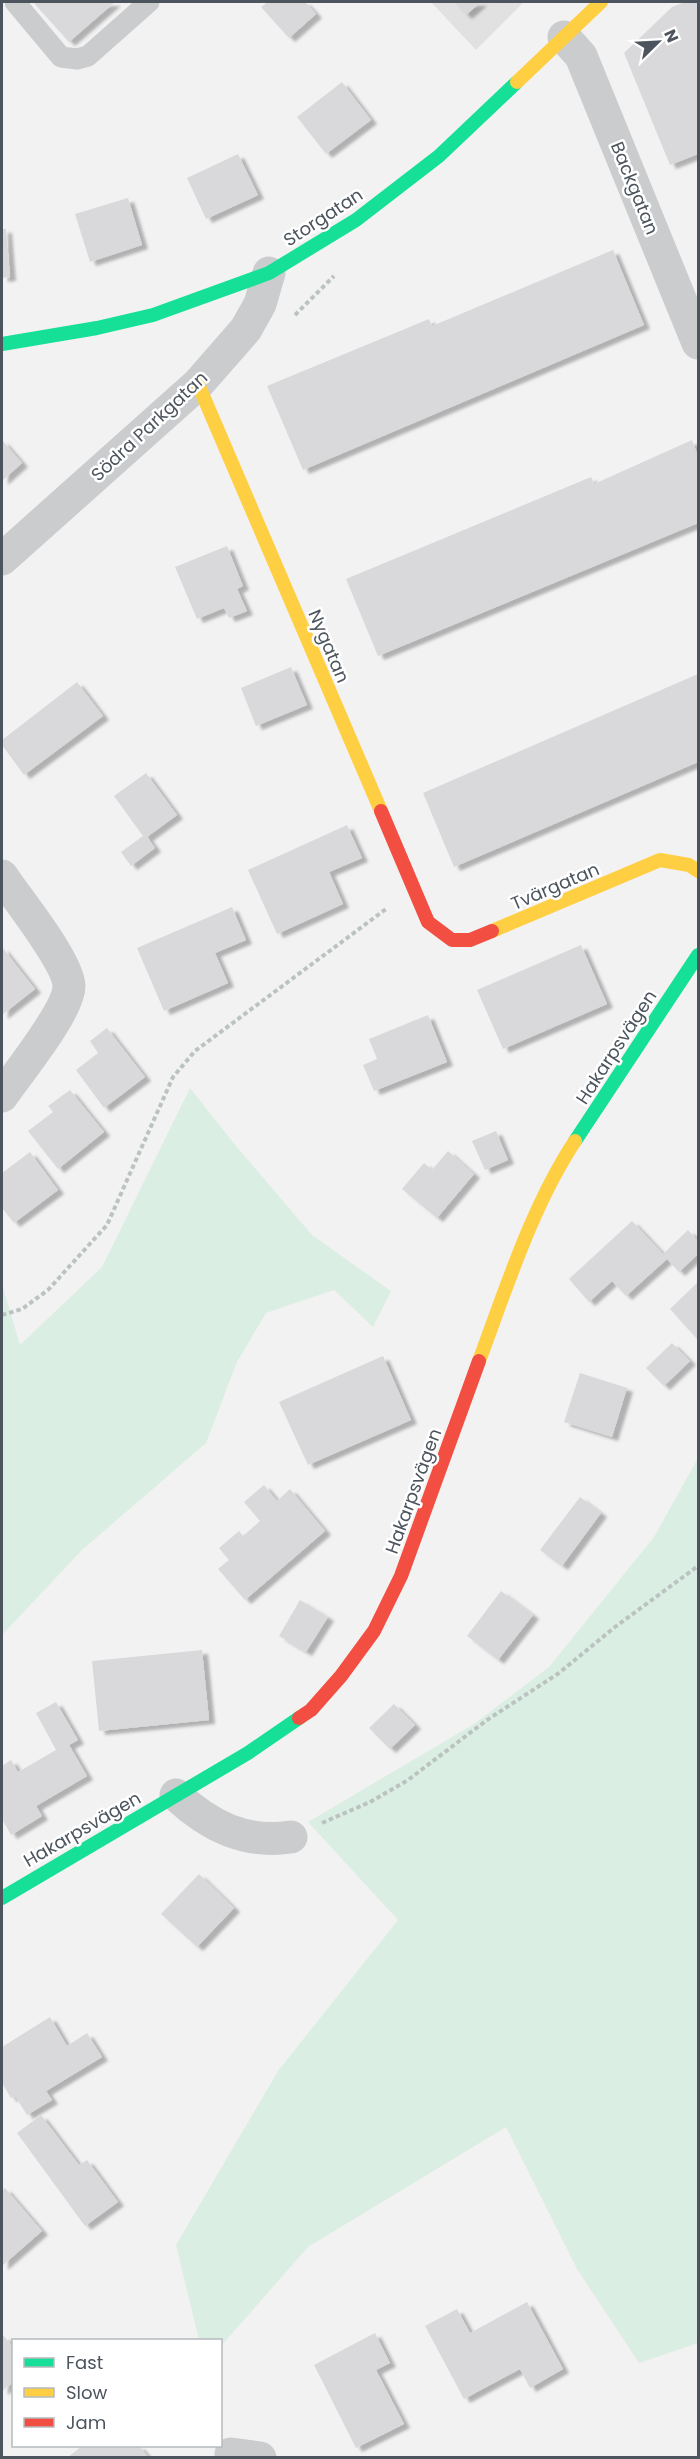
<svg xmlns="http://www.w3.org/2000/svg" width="700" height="2459" font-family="Poppins,sans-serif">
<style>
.education{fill:#e1e1e2}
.green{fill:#dbeee3}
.building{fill:#d9d9db;filter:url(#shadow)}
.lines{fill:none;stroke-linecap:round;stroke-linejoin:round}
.path{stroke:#bbc3c2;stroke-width:4;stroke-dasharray:4.5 3;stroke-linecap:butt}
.lane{stroke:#caccce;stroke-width:21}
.street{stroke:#caccce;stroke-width:33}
.fast{stroke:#16e098;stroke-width:14}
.slow{stroke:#ffcf43;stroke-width:14}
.jam{stroke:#f24e42;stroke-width:14}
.labels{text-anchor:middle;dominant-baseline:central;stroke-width:5;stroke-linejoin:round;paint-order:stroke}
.street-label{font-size:18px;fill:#4c545d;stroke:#fff}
</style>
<defs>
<filter id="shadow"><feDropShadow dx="6" dy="4" stdDeviation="1.5" flood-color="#0004"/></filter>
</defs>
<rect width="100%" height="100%" fill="#f3f2f2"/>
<!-- education -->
<path class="education" d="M431,2h93l-48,48z"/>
<!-- green -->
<g class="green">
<path d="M190,1088l46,58 76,89 79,56 -18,36 -39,-37 -68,23 -29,49 -31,81 -124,107 -80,85v-351l18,61 82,-78z"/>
<path d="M698,1458v885l-59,20 -62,-94 -71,-142 -198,120 -87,99 -1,-6h-21l-23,-95 102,-174 120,-151 -90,-98 166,-98 75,-57 105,-130z"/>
</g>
<!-- building -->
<g class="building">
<path d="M33,2h82l-46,40z"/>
<path d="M268,2h37l11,12 -27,24 -28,-31z"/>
<path d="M454,2h27l-15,13z"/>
<path d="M685,2h13v152l-28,11 -46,-112 48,-46z"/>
<path d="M342,82l29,38 -45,34 -29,-37z"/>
<path d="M238,154l20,41 -52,24 -19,-41z"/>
<path d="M128,198l14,47 -52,17 -15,-48z"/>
<path d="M2,229h4l4,48 -8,1z"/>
<path d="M613,250l31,75 -341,145 -36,-84 162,-67 3,7z"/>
<path d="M2,440l20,23 -20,18z"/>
<path d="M692,440l6,16v67l-320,133 -32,-77 245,-102 3,7z"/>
<path d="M227,546l16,40 -6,3 10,22 -18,7 -5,-10 -27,11 -22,-52z"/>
<path d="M291,667l16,38 -51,21 -15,-38z"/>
<path d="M698,674v88l-244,105 -31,-74z"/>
<path d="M77,682l26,34 -79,59 -22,-30v-5z"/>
<path d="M146,773l31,42 -30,22 8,11 -24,18 -10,-14 22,-16 -29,-40z"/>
<path d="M347,825l15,33 -33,14 14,32 -66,30 -29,-64z"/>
<path d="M232,907l14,33 -31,13 13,30 -64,28 -27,-63z"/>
<path d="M581,945l26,59 -104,45 -26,-59z"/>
<path d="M2,947l33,42 -33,26z"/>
<path d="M428,1015l19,47 -73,29 -11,-26 14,-6 -8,-20z"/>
<path d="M107,1028l38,49 -41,31 -28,-38 22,-17 -8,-12z"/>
<path d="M70,1090l34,42 -46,37 -30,-38 25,-19 -5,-6z"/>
<path d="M496,1131l12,29 -23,10 -13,-29z"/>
<path d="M448,1151l26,23 -37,44 -35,-29 22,-26 8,7z"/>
<path d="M30,1152l28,38 -44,33 -12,-15v-35z"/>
<path d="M632,1221l31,33 25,-24 10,11v13l-19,18 -12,-13 -41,37 -14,-15 -23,21 -20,-23z"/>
<path d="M698,1282v58l-28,-31z"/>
<path d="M672,1343l18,18 -26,25 -18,-18z"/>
<path d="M383,1356l28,64 -103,45 -29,-63z"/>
<path d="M580,1373l47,15 -15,49 -48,-15z"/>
<path d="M264,1485l13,16 13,-12 35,42 -80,69 -27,-31 11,-9 -10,-12 20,-17 4,5 17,-15 -16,-19z"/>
<path d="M580,1497l21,16 -39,53 -22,-16z"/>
<path d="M501,1591l32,24 -35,45 -31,-24z"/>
<path d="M300,1600l28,17 -22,35 -27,-16z"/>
<path d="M202,1650l7,70 -110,11 -7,-70z"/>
<path d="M56,1702l22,38 -9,5 18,31 -51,30 6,10 -31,19 -9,-16v-53l9,-6 7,12 38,-22 -20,-37z"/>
<path d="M394,1704l21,21 -25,24 -21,-21z"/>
<path d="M199,1874l35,34 -37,39 -36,-33z"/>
<path d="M50,2017l17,29 20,-13 15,24 -56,34 6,9 -25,15 -12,-19 -4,2 -9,-15v-36z"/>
<path d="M41,2115l38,50 8,-5 31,42 -33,24 -68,-93z"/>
<path d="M5,2188l37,43 -40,35v-75z"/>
<path d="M527,2302l36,67 -33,19 -10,-19 -56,30 -39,-73 32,-17 13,24z"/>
<path d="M375,2333l15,30 -14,7 28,54 -48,24 -42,-83z"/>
<path d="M4,2336l10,13v33l-12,9v-54z"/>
<path d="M82,2446h57l10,12h-82z"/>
</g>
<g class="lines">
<!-- path -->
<g class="path">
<path d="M295,315l39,-39"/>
<path d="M2,1315l20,-6 26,-19 59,-65 66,-148 22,-26 191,-142"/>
<path d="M322,1823l48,-21 38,-22 79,-60 72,-47 56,-46 83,-61"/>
</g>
<!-- lane -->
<path class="lane" d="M15,2l46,55 16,2 11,-3 61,-54"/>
<!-- street -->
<g class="street">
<path d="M564,37l17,19 117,287"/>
<path d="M2,559l196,-175 48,-55 14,-25 9,-31"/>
<path d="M2,876c15,23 66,85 67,110 0,25 -52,88 -67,110"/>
<path d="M176,1795c33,31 69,49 115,42"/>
<path d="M231,2454l29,4"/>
</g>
<!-- fast -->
<g class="fast">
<path d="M2,344l95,-16 56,-13 116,-42 87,-53 83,-64 78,-74"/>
<path d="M575,1141l123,-186"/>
<path d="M2,1898l246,-145 51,-35"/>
</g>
<!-- slow -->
<g class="slow">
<path d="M517,82l84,-80"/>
<path d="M198,384l183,427"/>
<path d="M492,931l168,-71 29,5 9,6"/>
<path d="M479,1361c27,-72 53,-155 96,-220"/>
</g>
<!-- jam -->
<g class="jam">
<path d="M381,811l47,111 24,18h18l22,-9"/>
<path d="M299,1718l12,-8 30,-34 33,-45 27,-55 78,-215"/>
</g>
</g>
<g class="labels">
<!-- street labels -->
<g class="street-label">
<text transform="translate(635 188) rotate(68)">Backgatan</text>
<text transform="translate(323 217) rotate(-33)">Storgatan</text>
<text transform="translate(149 426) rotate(-43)">Södra Parkgatan</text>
<text transform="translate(329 646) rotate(67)">Nygatan</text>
<text transform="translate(555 886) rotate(-23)">Tvärgatan</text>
<text transform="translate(616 1047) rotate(-57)">Hakarpsvägen</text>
<text transform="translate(413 1491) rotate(-70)">Hakarpsvägen</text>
<text transform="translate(82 1829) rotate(-30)">Hakarpsvägen</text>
</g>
</g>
<!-- border -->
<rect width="700" height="2459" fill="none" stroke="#4c545d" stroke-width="6"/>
<!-- legend -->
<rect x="12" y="2339" width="210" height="108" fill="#ffffff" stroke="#b7bbbe" stroke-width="1.5"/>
<rect x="24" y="2358" width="30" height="9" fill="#16e098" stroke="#b7bbbe" stroke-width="1.5"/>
<text x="66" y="2369" font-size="18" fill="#4c545d">Fast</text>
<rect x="24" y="2388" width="30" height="9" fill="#ffcf43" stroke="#b7bbbe" stroke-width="1.5"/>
<text x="66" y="2399" font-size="18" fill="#4c545d">Slow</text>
<rect x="24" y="2418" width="30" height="9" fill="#f24e42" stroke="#b7bbbe" stroke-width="1.5"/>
<text x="66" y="2429" font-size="18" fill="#4c545d">Jam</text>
<!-- north arrow -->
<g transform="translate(658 42) rotate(66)" stroke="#ffffff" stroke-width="4.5" paint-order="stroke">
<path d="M0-4.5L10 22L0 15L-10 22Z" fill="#4c545d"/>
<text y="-9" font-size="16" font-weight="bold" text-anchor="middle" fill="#4c545d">N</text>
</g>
</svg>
